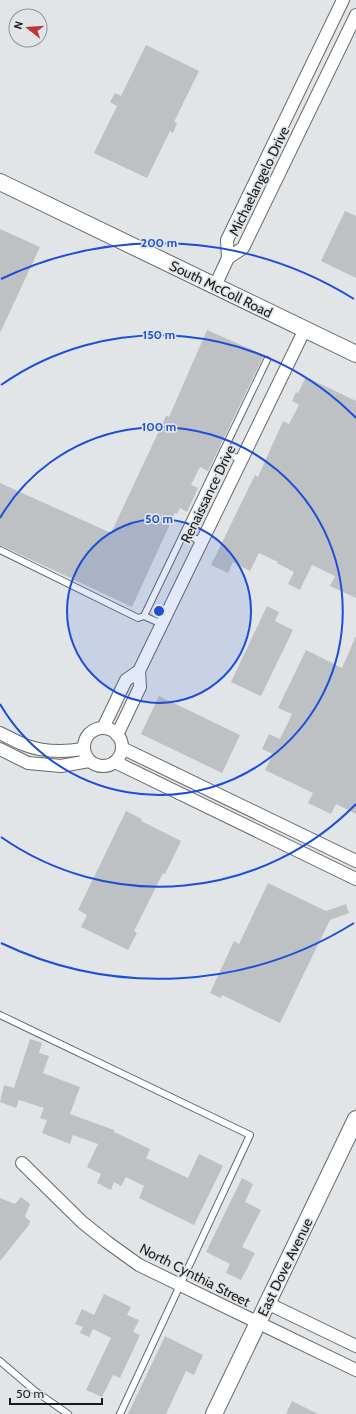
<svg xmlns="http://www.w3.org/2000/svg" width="356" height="1414" font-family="Cabin,sans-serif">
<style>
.building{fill:#bdc1c3}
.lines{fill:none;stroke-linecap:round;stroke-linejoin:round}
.service-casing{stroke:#66696b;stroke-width:8}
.minor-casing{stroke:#66696b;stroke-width:14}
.secondary-casing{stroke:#66696b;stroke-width:18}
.service{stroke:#fff;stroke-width:6}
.minor{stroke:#fff;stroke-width:12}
.secondary{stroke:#fff;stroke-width:16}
.ring{fill:none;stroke:#1d4ed8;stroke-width:2}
.labels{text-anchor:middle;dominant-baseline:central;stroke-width:3.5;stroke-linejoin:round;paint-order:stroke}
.street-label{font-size:14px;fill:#181a1b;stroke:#e1e5e8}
.centre{fill:#1d4ed8;stroke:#e1e5e8;stroke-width:2}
.ring-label{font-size:12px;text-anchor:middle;font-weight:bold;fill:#1d4ed8;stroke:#e1e5e8;stroke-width:3.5;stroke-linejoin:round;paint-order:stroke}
</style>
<rect width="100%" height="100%" fill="#e1e5e8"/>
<!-- building -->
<g class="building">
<path d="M146,45l53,26 -25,51 3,1 -4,10 -3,-2 -23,47 -53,-25 23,-47 -7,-4 5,-9 6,3z"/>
<path d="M345,211l11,5v62l-35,-17z"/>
<path d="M0,229l40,18 -40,86z"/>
<path d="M207,330l57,25 -56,116 -8,-4 -9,18 7,3 -11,24 -7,-4 -3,6 -2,-1 -43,94 -132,-62v-62l111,50 55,-117 3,1z"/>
<path d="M306,377l50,24v197l-26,-12 5,-10 -23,-11 -12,25 -12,-6 6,-12 -17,-9 1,-1 -19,-9 -9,18 -17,-9 -5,11 -17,-8 44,-90 3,2 25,-56 6,3 10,-19 -7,-4 4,-9 2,1z"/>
<path d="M267,606l12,6 -4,9 18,9 -32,66 -30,-14z"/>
<path d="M356,636v178l-20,-10 -5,10 -23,-11 5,-10 -48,-23 8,-16 -11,-5 7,-15 11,5 12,-25 -14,-6 28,-58 36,18z"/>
<path d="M159,696l81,39 -18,38 -81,-39z"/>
<path d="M126,811l16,8 -1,2 40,20 -16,33 -2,-1 -29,58 3,2 -9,17 -47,-23 6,-12 -9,-5z"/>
<path d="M268,883l58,28 20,-7 3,9 -19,7 -50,103 -58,-28 -1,3 -11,-5 24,-52 5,3z"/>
<path d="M30,1039l12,4 -3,10 10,3 -6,17 37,14 -10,27 44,16v2l36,17 -4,9 42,20 11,-24 24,12 -29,59 -55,-27 5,-12 -18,-9 -5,9 -7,-4 -3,8 -14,-7 4,-9 -14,-7 11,-23 -25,-9 -3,9 -28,-11 5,-13 -7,-2 4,-10 -25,-8 -3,8 -16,-6 4,-17 10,3z"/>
<path d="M242,1178l11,6 -8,18 16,8 -19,37 13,6 -14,27 -15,-7 4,-9 -24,-12z"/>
<path d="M21,1197l9,7 -5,13 5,4 -1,4 -29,36v-63l15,6z"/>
<path d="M104,1294l27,13 -4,8 12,5 -6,12 7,3 -20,43 -7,-3 -11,22 -16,-7 25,-52 -18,-9 -4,8 -9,-4 3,-6 -8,-3 7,-15 12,6z"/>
<path d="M165,1336l38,19 -9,20 -8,-4 -20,43h-38z"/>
<path d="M292,1401l26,13h-32z"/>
</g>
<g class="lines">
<!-- service casing -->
<g class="service-casing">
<g id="service">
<path d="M223,451l18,9"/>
<path d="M184,533l18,9"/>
<path d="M0,550l138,68 6,-2 123,-256"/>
<path d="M144,616l18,8"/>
<path d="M0,1015l250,120 -130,279"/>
<path d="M0,1361l35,30 33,23"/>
</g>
</g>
<!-- minor casing -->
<g class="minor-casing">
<g id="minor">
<path d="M343,0l-116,240 1,18 15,-10 113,-233"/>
<path d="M215,286l13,-28"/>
<path d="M139,671l166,-342"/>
<path d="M103,728l23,-48 13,-9 1,16 -23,48"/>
<circle cx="103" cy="747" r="19"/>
<path d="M0,733c8,4 17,9 25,12 18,7 40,7 58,4"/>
<path d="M122,748l234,113"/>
<path d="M0,749l28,14 33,3 28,-5"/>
<path d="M115,762l241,117"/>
<path d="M22,1163l60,59 25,20 32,23 217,105"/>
<path d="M267,1303l89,43"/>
</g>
</g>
<!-- secondary casing -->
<g class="secondary-casing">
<g id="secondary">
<path d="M0,182l356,172"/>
<path d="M214,1414l142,-295"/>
</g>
</g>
<!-- service -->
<use href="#service" class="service"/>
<!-- minor -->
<use href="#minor" class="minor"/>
<!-- secondary -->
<use href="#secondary" class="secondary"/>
</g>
<!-- distance rings -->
<circle cx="159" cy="611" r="92" fill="#1d4ed8" fill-opacity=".12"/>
<g class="ring">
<circle cx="159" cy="611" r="92"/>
<path d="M0 518A184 184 0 1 1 0 704"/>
<path d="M356 804A276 276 0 0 1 1 837M1 385A276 276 0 0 1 356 418"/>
<path d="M354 923A368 368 0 0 1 1 943M1 279A368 368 0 0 1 354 299"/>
</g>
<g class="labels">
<!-- street labels -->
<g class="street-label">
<text transform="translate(259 181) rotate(-64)">Michaelangelo Drive</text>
<text transform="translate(221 289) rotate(26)">South McColl Road</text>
<text transform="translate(208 494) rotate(-64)">Renaissance Drive</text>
<text transform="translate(285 1267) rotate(-64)">East Dove Avenue</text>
<text transform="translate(195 1275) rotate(27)">North Cynthia Street</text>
</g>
</g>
<circle cx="159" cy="611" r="6" class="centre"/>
<g class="ring-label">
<text x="159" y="247">200 m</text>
<text x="159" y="339">150 m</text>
<text x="159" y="431">100 m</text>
<text x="159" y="523">50 m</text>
</g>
<!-- north arrow -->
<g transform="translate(28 28) rotate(287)"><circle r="19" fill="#e1e5e8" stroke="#919496"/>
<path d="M0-3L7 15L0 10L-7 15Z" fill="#c3333c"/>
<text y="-6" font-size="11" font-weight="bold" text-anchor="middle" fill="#181a1b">N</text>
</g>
<!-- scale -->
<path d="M10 1398v6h92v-6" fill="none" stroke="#181a1b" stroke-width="2"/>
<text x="16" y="1398" font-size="12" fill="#181a1b" stroke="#e1e5e8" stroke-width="3" paint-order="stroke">50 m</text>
</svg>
